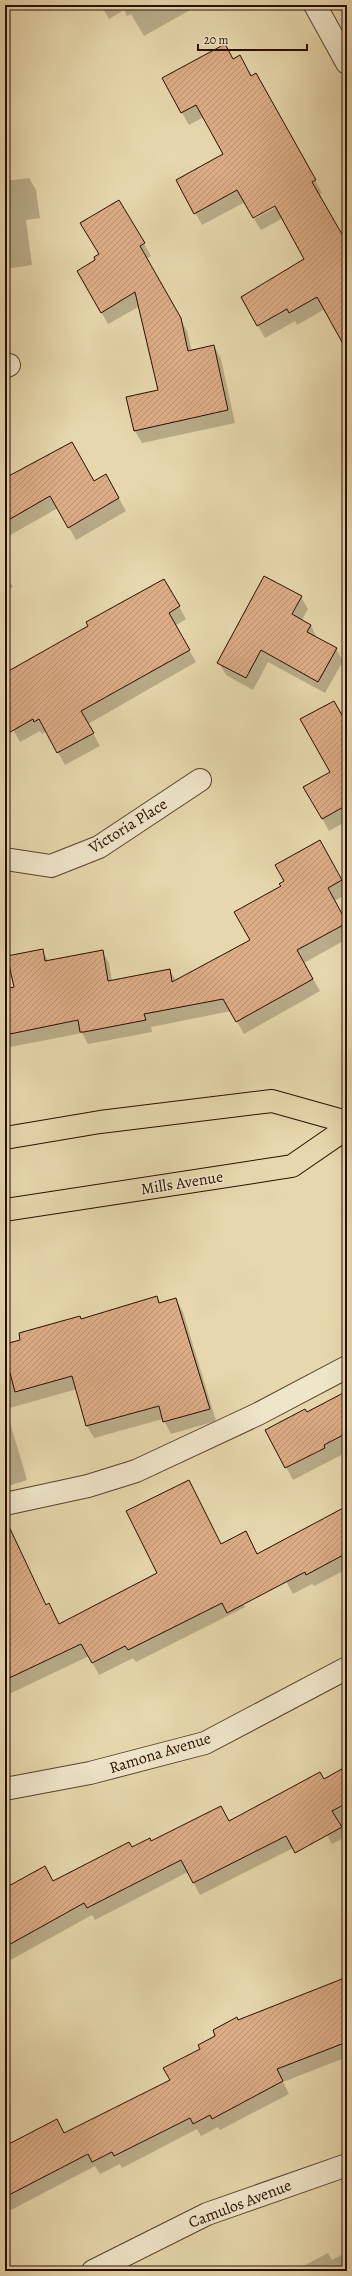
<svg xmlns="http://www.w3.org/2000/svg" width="352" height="2276" font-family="Alegreya,serif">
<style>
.shadow{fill:#0003}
.building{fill:url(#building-hatch);stroke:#280e00}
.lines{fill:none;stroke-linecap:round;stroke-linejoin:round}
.minor-casing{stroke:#58402b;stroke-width:24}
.major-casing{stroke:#280e00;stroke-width:24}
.minor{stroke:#efe5c9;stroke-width:22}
.major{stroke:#e6d7ac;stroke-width:22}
.labels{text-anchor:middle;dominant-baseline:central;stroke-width:3;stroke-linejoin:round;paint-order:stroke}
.street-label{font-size:16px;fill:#280e00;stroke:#efe5c9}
</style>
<defs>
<pattern id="building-hatch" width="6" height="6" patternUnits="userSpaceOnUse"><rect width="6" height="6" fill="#dcac86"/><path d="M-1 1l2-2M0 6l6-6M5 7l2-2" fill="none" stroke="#bd9372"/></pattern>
</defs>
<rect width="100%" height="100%" fill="#e6d7ac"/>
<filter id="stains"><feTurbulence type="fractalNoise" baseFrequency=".005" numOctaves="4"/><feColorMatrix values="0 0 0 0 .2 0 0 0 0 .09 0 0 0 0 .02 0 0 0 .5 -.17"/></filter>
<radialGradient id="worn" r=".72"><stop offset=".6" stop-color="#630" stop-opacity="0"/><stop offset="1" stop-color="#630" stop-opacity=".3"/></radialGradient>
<!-- shadow -->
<g class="shadow">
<path d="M101,5h98l-55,31 -13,-22 -4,2 -3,-6 -15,9z"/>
<path d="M233,60l30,26 59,107 -4,2 29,50v104l-22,-40 -28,16 -2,-4 -30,17 -23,-40 64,-38 -23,-42 -22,12 -7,-11 26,-14 -35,-3 -43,23 -25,-45 47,-26 -20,-37 -15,8 -26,-47z"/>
<path d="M29,178l7,12 4,28 -14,2 6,45 -27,4v-88z"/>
<path d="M119,201l32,55 -5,3 41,72 5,20 22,-5 7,13 14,64 -93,20 -7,-12 24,-40 -19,-85 -32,18 -30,-53 19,-11z"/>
<path d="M106,475l20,36 -50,29 -18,-32 -53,30v-58l89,2z"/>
<path d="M5,573l8,14 -8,4z"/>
<path d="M164,580l22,39 -11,7 21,36 -108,62 12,22 -35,19 -19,-34 -4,3 -2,-3 -20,11 -15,-27v-41l84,-48z"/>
<path d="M301,597l7,12 -6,11 9,5 6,14 19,10 7,12 -18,32 -57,-31 -15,28 -27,-15 -7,-12z"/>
<path d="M347,725v96l-18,10 -24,-44 26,-15z"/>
<path d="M319,841l28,50v3l-13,7 13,23v15l-43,24 16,28 -76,43 -13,-23 -80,16 1,5 -64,12 -6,-11 -77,15v-58l10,-2 27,-38 7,12 53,-11 7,12 3,18 58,-11 6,11 75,-41 34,-59z"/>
<path d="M156,1297l4,7 16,-5 7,13 33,109 -45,13 -8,-15 -69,19 -7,-12 -10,-37 -71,20 21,71 -22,7v-142z"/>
<path d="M347,1397v55l-54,28 -27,-50z"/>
<path d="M347,1507v62l-33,17 -2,-2 -19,10 -7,-13z"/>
<path d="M221,1545h31l15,29 -31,15 9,18 -109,55 -3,-4 -34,17 -10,-19 -84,40v-134l16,-8 25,52 3,-2 10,21z"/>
<path d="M347,1767v69l-15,8 -29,-53z"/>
<path d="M276,1797l21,49 -97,49 -12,-23 -93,48 -3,-5 -87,48v-85l5,8 43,-3 79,-35 97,-26z"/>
<path d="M347,1990v78l-5,-9 -59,23 6,12 -69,36 -2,-3 -17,9 -4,-7 -75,39 -2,-4 -20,10 -5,-8 -84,44 -6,-10v-67l6,11 53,-10 107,-53 30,-32 37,-28z"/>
<path d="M347,2252v19h-53l34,-18 4,7z"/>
</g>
<!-- building -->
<g class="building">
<path d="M225,44l8,15 7,-4 11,21 5,-3 60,107 -4,2 35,61v108l-30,-54 -28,16 -2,-4 -30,17 -16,-29 63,-38 -29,-53 -22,12 -16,-28 -43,24 -18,-34 47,-26 -27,-49 -15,8 -19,-35z"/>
<path d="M119,200l26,43 -5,3 41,72 7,33 26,-6 14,65 -94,21 -8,-34 32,-7 -23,-98 -34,21 -24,-42 18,-11 -1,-3 5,-3 -19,-31z"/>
<path d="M72,442l22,39 12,-7 13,24 -51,30 -18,-32 -45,26v-44z"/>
<path d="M264,576l38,20 -10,18 19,11 -4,7 30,16 -19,34 -57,-32 -15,28 -29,-15z"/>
<path d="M164,579l16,27 -11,7 21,37 -109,61 13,22 -37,20 -18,-34 -5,3 -1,-3 -28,16v-62l83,-47 -2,-4z"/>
<path d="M334,701l13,23v81l-25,14 -19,-32 27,-15 -30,-53z"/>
<path d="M320,840l22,40 -14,8 19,35 -50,27 16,29 -77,43 -13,-23 -79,15 2,6 -62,12h-4l-2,-12 -73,15v-46l9,-2 -7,-31 36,-7 2,12 58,-11 5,31 62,-12 2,13 78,-42 -16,-28 47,-26 -2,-2 5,-3 -9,-16z"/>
<path d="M157,1296l2,7 17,-5 34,111 -47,13 -4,-16 -73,20 -14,-50 -57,16 -10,-38v-10l15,-4 -1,-7 61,-17 1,3z"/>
<path d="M347,1391v42l-23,12 1,3 -40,20 -20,-38 40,-21 2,3z"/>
<path d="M189,1480l32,64 25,-13 11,23 90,-48v47l-41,22 -1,-3 -78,41 -5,-10 -94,47 -3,-4 -33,17 -11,-19 -76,36v-162l41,87 3,-2 10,21 98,-51 -31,-62z"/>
<path d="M347,1766v37l-15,8 10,16 -47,26 -9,-17 -93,47 -12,-23 -94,48 -3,-5 -79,44v-59l40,-22 8,15 76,-39 3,5 18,-9 1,3 70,-35 8,15 91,-49 4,7z"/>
<path d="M347,1977v65l-70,27 6,12 -71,38 -2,-4 -17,9 -3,-6 -76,38 -2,-4 -20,10 -4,-8 -83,43v-51l52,-27 7,14 106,-53 -7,-12 37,-19 -2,-4 17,-9 -2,-6 24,-13 1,3z"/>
</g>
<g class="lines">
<!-- minor casing -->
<g class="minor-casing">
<g id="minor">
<path d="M315,5l32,58"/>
<path d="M5,367l4,-2"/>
<path d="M5,859l46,7 48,-19 101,-67"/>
<path d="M5,1504l83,-18 48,-15 122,-57 89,-47"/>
<path d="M5,1789l85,-16 115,-30 142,-75"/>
<path d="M93,2271l114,-57 140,-49"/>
</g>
</g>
<!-- major casing -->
<g class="major-casing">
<g id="major">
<path d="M5,1138l95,-16 172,-21 75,21"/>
<path d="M5,1210l287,-44 55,-38"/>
</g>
</g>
<!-- minor -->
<use href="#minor" class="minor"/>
<!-- major -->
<use href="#major" class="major"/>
</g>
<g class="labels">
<!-- street labels -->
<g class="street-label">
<text transform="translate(128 826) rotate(-32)">Victoria Place</text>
<text transform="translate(182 1183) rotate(-9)">Mills Avenue</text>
<text transform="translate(160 1753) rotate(-17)">Ramona Avenue</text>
<text transform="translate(240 2204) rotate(-21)">Camulos Avenue</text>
</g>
</g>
<!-- margin -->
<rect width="352" height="2276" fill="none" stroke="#e6d7ac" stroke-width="20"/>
<rect x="6" y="6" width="340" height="2264" fill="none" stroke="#280e00" stroke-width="2"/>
<rect x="10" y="10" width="332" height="2256" fill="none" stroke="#280e00"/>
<!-- scale -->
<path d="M198 44v6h109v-6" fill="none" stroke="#280e00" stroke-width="2"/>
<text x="204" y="44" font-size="12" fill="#280e00" stroke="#efe5c9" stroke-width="3" paint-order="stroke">20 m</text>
<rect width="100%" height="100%" filter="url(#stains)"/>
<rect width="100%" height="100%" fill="url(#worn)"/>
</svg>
